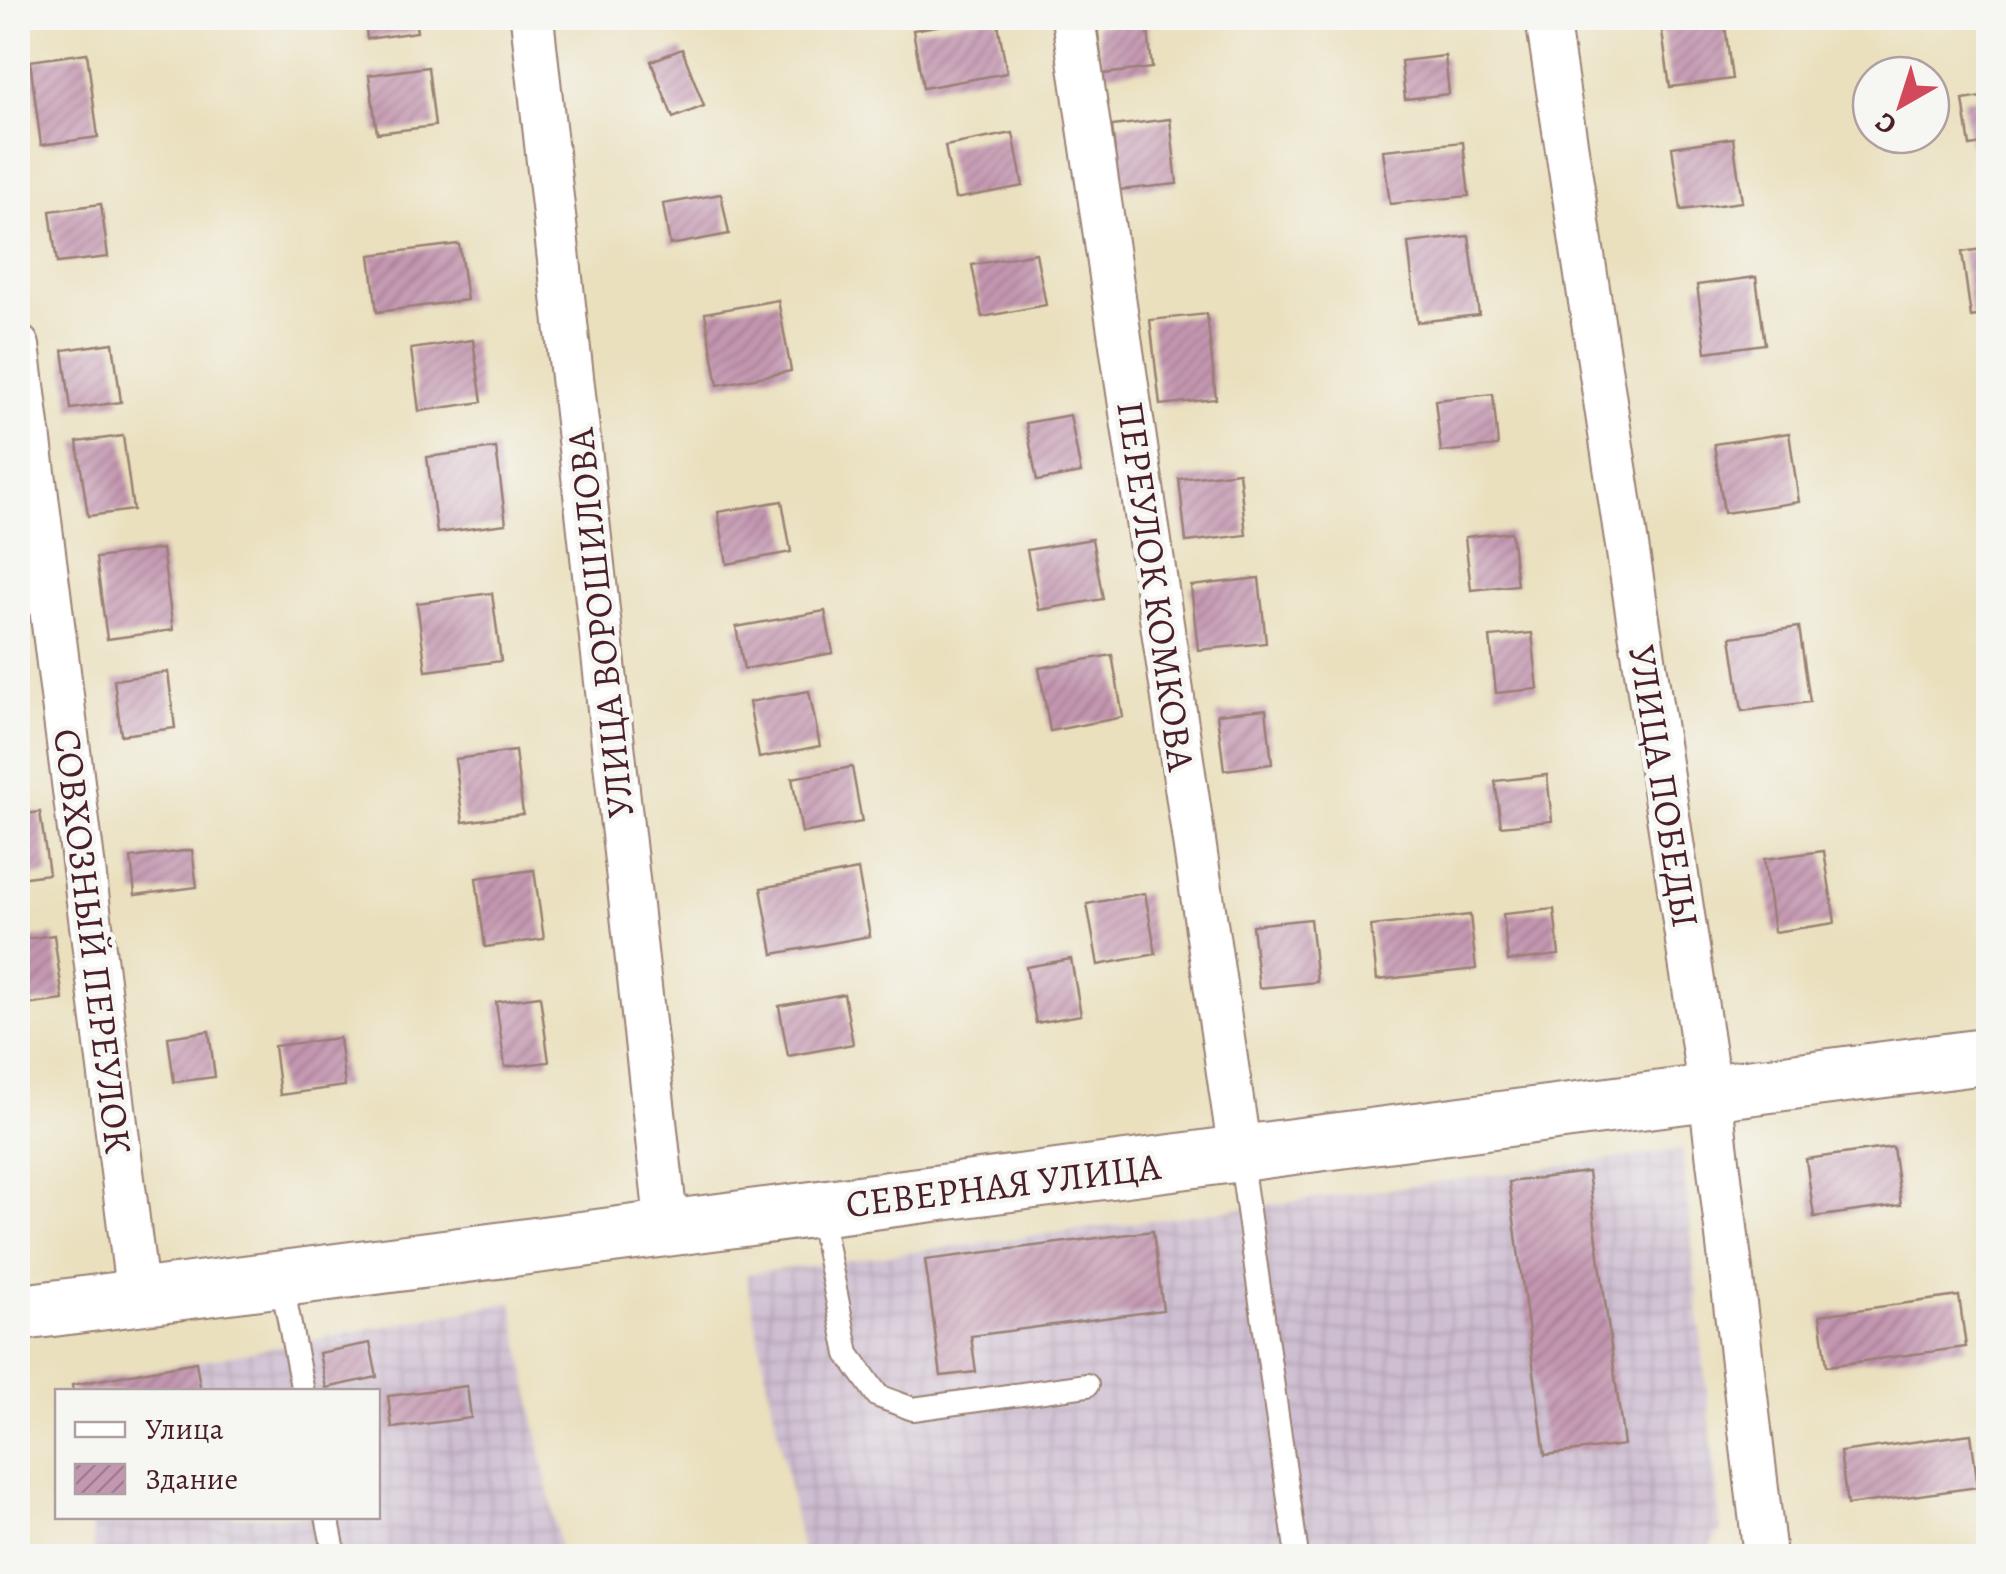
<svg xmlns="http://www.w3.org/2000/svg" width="2006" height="1574" font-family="Alegreya,serif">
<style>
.industrial{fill:url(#industrial-grid)}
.building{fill:url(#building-hatch)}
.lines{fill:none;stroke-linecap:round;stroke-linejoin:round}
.service-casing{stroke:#9a8074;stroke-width:26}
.minor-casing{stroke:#9a8074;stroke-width:46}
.tertiary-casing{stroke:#9a8074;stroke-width:59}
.service{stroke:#fff;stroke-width:22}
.minor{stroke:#fff;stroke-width:42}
.tertiary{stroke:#fff;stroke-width:55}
.labels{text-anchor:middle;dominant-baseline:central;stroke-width:9;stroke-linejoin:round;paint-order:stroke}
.street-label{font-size:38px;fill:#4a1f2b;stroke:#f6f6f2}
</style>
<defs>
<pattern id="industrial-grid" width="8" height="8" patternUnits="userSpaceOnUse" patternTransform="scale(2.5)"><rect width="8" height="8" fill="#cebed1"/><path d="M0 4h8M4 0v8" fill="none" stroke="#b2a3b4"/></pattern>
<pattern id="building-hatch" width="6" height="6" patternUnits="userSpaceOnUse" patternTransform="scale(2.5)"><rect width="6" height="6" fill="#c497b1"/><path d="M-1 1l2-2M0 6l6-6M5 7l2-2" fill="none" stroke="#a17b90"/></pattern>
</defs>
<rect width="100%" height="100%" fill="#f6f6f2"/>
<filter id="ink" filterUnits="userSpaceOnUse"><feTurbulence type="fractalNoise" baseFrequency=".01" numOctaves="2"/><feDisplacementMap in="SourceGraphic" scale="20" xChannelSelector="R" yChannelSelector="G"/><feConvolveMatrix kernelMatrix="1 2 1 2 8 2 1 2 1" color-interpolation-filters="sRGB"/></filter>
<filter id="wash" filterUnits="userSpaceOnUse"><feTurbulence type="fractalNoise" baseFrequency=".0048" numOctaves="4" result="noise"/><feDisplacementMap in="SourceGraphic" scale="40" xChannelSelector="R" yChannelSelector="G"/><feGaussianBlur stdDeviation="2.25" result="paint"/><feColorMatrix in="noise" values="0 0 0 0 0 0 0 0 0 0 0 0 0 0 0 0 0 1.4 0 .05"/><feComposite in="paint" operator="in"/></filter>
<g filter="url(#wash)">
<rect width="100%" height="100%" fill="#eae0be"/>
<!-- industrial -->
<g class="industrial">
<path d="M1682,1150l39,381 -18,25h-900l-57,-282z"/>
<path d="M512,1302l49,254h-466l-5,-39 288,-1v-124l-177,-1 -5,-29z"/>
</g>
<g id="blocks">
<!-- building -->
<g class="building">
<path d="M365,18h50l2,14 -50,7z"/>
<path d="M983,18h14l10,55 -84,15 -10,-58z"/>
<path d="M1724,18l8,61 -62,8 -9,-62z"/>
<path d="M1147,20l5,48 -49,6 -6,-49z"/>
<path d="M682,49l22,57 -31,12 -22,-57z"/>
<path d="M87,53l11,84 -57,8 -11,-84z"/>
<path d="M1445,56l4,38 -44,5 -4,-38z"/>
<path d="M428,67l7,59 -58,7 -8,-58z"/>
<path d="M1988,96v47l-18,3 -7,-46z"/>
<path d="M1170,119l7,65 -58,6 -7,-64z"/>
<path d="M1013,133l10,53 -68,13 -10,-53z"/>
<path d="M1733,138l9,64 -61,8 -9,-63z"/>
<path d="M1463,142l6,54 -79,8 -7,-54z"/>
<path d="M721,194l8,40 -59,11 -7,-41z"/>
<path d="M101,204l7,53 -51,6 -7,-52z"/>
<path d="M1469,236l10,79 -62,7 -9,-79z"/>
<path d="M459,244l8,56 -90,12 -7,-57z"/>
<path d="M1988,248v66l-17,3 -9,-65z"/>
<path d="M1036,253l10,52 -64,12 -10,-52z"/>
<path d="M1756,277l9,67 -59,8 -9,-67z"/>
<path d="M778,300l13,71 -73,14 -13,-72z"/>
<path d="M1207,314l9,85 -56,6 -10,-85z"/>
<path d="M473,340l9,62 -63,9 -8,-62z"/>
<path d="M113,343l8,59 -50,7 -8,-59z"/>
<path d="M1493,394l5,52 -57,6 -6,-52z"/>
<path d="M1070,415l11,58 -44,8 -11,-58z"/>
<path d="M1789,433l10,69 -75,11 -10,-69z"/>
<path d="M123,436l10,74 -45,6 -11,-74z"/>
<path d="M496,448l10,76 -69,9 -10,-76z"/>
<path d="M1239,472l7,63 -60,7 -7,-63z"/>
<path d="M782,501l9,51 -64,12 -9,-52z"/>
<path d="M1511,532l6,53 -46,5 -6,-53z"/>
<path d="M1092,539l11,60 -64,11 -12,-60z"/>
<path d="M162,549l11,81 -66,9 -11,-81z"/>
<path d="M1259,578l7,65 -68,7 -7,-64z"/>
<path d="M492,593l9,68 -75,10 -9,-68z"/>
<path d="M825,611l8,42 -89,16 -8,-42z"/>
<path d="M1799,627l11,75 -68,9 -11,-74z"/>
<path d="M1532,633l6,56 -42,4 -6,-56z"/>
<path d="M1112,655l11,62 -73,14 -11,-63z"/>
<path d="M168,672l7,56 -54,7 -7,-55z"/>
<path d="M809,691l11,55 -61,12 -10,-56z"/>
<path d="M1266,709l6,55 -48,6 -7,-56z"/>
<path d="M515,751l8,63 -60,8 -8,-63z"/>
<path d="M852,767l10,55 -60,11 -10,-55z"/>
<path d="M1547,775l5,46 -51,5 -6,-45z"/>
<path d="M40,812l9,62 -31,4v-63z"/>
<path d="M192,850l5,37 -62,8 -4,-37z"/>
<path d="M1824,851l11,72 -61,9 -10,-73z"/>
<path d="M534,870l10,69 -59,8 -9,-69z"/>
<path d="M858,870l12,66 -97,18 -12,-66z"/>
<path d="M1145,893l11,61 -58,11 -11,-61z"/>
<path d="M1554,909l5,46 -51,6 -5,-47z"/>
<path d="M1470,915l6,54 -99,11 -6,-54z"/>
<path d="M1310,919l7,63 -58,6 -7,-63z"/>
<path d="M54,935l9,65 -45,6v-66z"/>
<path d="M1071,959l10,56 -45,8 -10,-56z"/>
<path d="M844,994l9,50 -65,12 -9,-50z"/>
<path d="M540,996l9,66 -44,5 -9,-65z"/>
<path d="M209,1031l6,46 -41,5 -6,-45z"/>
<path d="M339,1038l6,48 -65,9 -6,-49z"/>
<path d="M1893,1147l8,58 -87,12 -8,-58z"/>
<path d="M1588,1172l36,273 -79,10 -36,-273z"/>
<path d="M1153,1231l10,79 -192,26 5,36 -35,4 -16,-116z"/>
<path d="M1959,1296l7,51 -139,19 -7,-51z"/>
<path d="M370,1343l7,34 -51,11 -7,-35z"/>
<path d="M196,1362l5,30h-128l-1,-7z"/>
<path d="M467,1386l4,32 -79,10 -4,-32z"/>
<path d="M1971,1434l7,53 -131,18 -7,-53z"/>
</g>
</g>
</g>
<g filter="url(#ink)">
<use href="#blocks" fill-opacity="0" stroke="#9a8074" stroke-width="2.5"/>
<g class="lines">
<!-- service casing -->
<g class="service-casing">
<g id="service">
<path d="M1240,1154l57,402"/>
<path d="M819,1209l29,145 30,42 35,13 174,-24"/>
<path d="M281,1279l22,113"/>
<path d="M327,1516l8,40"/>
</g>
</g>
<!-- minor casing -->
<g class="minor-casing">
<g id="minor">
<path d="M532,18l135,1211"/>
<path d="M1073,18l167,1136"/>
<path d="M1547,18l163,1075 55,463"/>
<path d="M18,346l120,952"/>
</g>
</g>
<!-- tertiary casing -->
<g class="tertiary-casing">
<path id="tertiary" d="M18,1313l1970,-257"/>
</g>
<!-- service -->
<use href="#service" class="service"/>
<!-- minor -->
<use href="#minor" class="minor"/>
<!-- tertiary -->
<use href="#tertiary" class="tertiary"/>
</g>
</g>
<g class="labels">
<!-- street labels -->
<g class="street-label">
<text transform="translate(1156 586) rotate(82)">ПЕРЕУЛОК КОМКОВА</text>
<text transform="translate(600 623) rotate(-96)">УЛИЦА ВОРОШИЛОВА</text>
<text transform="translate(1664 786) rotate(81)">УЛИЦА ПОБЕДЫ</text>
<text transform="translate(93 941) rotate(83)">СОВХОЗНЫЙ ПЕРЕУЛОК</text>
<text transform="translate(1003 1185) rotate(-7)">СЕВЕРНАЯ УЛИЦА</text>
</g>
</g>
<!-- margin -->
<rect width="2006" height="1574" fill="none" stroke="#f6f6f2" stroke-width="60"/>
<!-- legend -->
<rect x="55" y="1389" width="325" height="130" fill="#f6f6f2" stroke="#b1a0a2" stroke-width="2.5"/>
<rect x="75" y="1422" width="50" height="15" fill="#ffffff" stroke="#b1a0a2" stroke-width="2.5"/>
<text x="145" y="1439" font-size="30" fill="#4a1f2b">Улица</text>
<rect x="75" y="1464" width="50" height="30" fill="url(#building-hatch)" stroke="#b1a0a2" stroke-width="2.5"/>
<text x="145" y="1489" font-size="30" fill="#4a1f2b">Здание</text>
<!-- north arrow -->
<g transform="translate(1901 105) rotate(219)"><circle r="48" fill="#f6f6f2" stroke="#b1a0a2" stroke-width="2.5"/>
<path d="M0-8L18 38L0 25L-18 38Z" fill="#d1495b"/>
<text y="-15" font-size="28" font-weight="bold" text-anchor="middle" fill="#4a1f2b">С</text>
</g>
</svg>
